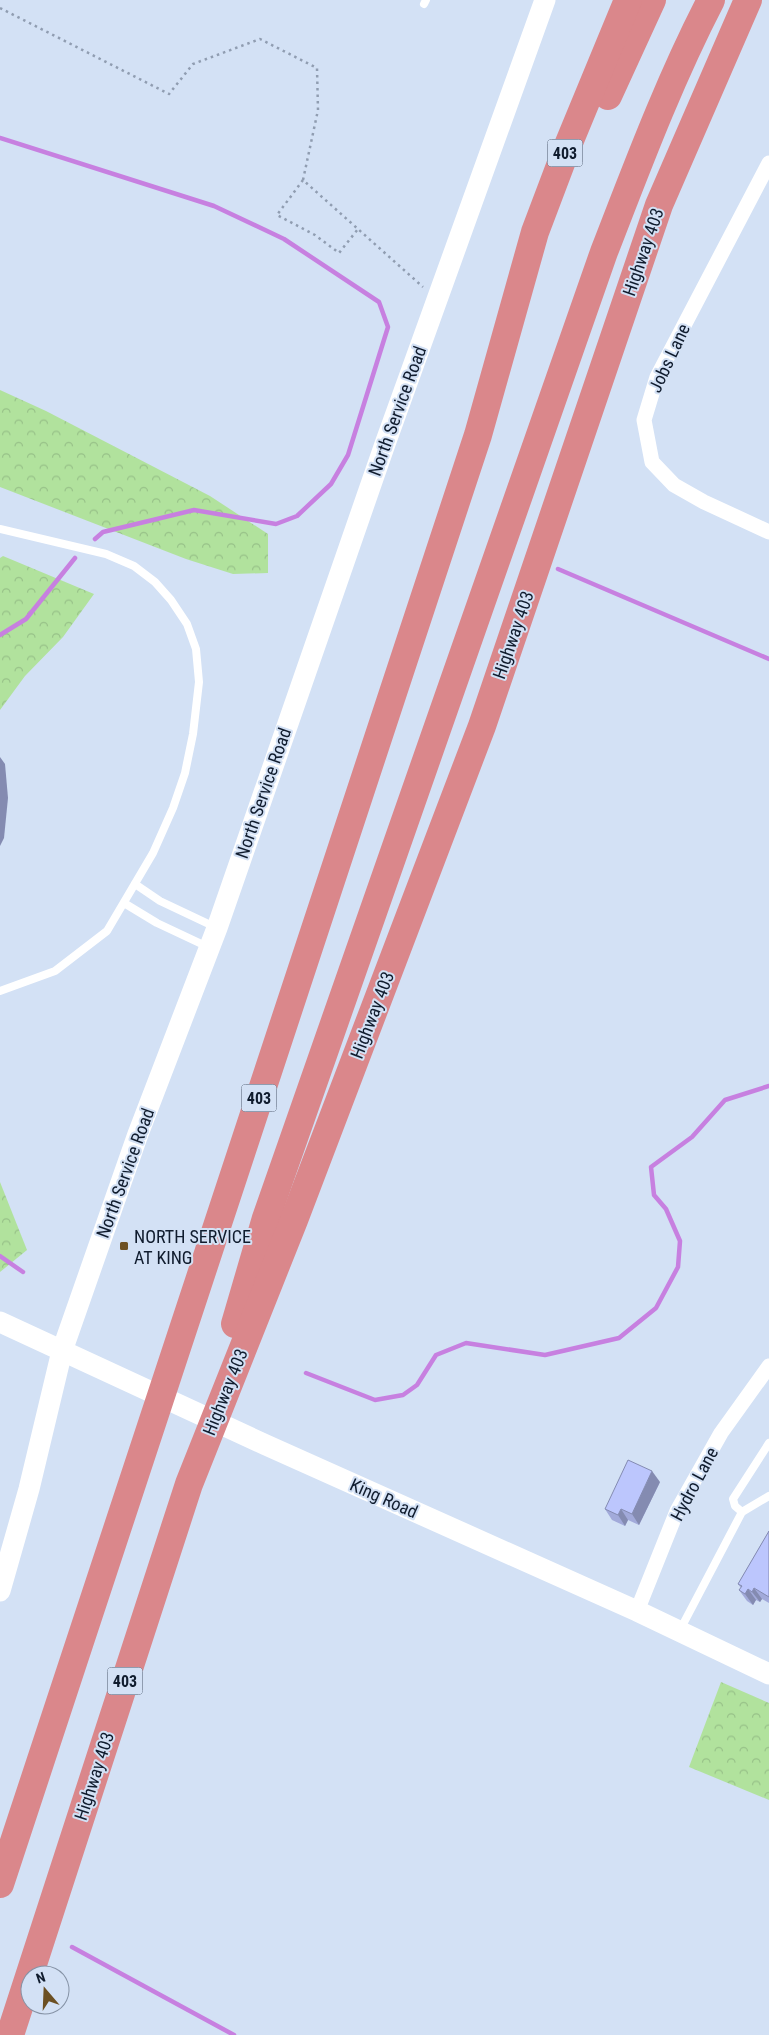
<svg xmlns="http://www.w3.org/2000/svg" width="769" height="2035" font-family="'Roboto Condensed',sans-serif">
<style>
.forest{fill:url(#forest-crowns)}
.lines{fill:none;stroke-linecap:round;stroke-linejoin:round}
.stream{stroke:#c780e0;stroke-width:4.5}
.path{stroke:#909db1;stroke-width:2.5;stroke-dasharray:2.5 4;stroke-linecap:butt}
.lane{stroke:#fff;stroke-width:8}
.street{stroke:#fff;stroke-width:15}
.secondary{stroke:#fff;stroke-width:21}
.highway{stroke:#da878b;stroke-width:28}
.wall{fill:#a2aada}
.shaded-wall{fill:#848bb1}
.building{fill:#bcc6fd;stroke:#848bb1}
.poi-dot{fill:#6c5023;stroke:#d3e1f5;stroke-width:2}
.labels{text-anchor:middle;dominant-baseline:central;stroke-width:4;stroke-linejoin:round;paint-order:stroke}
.shield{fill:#d3e1f5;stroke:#4a576a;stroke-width:1}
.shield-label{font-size:16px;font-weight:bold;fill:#101c2e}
.street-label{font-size:18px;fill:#101c2e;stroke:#d3e1f5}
.poi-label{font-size:18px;fill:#101c2e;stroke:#d3e1f5;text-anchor:start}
</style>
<defs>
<pattern id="forest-crowns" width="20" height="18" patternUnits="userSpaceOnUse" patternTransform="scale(1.25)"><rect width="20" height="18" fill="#b1e29d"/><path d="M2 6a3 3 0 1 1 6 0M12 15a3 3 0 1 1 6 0" fill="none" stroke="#97c188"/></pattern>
</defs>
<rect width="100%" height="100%" fill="#d3e1f5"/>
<!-- forest -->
<g class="forest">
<path d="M0,390l46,21 164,85 58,38v39l-35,1 -47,-15 -186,-72z"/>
<path d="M3,556l91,38 -31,43 -38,39 -25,34v-152z"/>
<path d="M0,1182l27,68 -27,22z"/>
<path d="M721,1682l48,21v97l-80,-33z"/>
</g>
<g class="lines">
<!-- stream -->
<g class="stream">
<path d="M0,138l214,68 70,33 95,63 9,25 -40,128 -17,29 -34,32 -21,8 -82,-14 -91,22 -8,7"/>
<path d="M558,569l211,90"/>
<path d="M0,635l26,-16 49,-61"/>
<path d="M0,1256l23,16"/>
<path d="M306,1373l69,27 28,-5 14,-10 19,-30 30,-12 79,12 74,-17 37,-30 22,-41 2,-26 -14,-32 -12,-14 -3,-28 41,-30 33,-37 44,-14"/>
<path d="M72,1947l162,88"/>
</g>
<!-- path -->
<g class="path">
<path d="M0,8l169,86 24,-30 67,-25 57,29 1,42 -15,70 120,107"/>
<path d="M303,180l-26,35 38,20 24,18 19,-24"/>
</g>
<!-- lane -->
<g class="lane">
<path d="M424,4l2,-4"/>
<path d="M0,529l106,25 28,12 21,16 16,18 16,24 9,25 3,33 -6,52 -8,39 -12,35 -20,45 -46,78 -52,40 -55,20"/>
<path d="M135,884l25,17 55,26"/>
<path d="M124,903l33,20 51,24"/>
<path d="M742,1512l-7,-6 -2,-7 36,-56"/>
<path d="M680,1630l62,-118 27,-16"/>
</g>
<!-- street -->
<g class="street">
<path d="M769,163l-112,214 -13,43 8,42 22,23 30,17 65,30"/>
<path d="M637,1611l40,-100 44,-78 48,-67"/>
</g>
<!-- secondary -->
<g class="secondary">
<path d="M0,1322l266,123 371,166 132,63"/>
<path d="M0,1591l29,-102 33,-138 76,-217 79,-206 168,-484 160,-444"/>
</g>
<!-- highway -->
<g class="highway">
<path d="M608,96l44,-96"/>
<path d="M235,1324l31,-106 338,-966c33,-85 65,-171 107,-252"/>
<path d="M0,1884l478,-1449 57,-203 31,-82 62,-150"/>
<path d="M10,2035l179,-551 105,-264 188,-494 177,-521 89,-205"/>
</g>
</g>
<!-- wall -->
<g class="wall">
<path d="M660,1482l-21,43 -11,-5 -3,6 -13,-6 -7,-11z"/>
<path d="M769,1531v72l-7,-4 -2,3 -4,-2 -3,5 -6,-4 -8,-11 2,-2 -3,-4z"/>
</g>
<!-- shaded-wall -->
<g class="shaded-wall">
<path d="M0,757l5,7 3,34 -4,40 -4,8z"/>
<path d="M652,1471l8,11 -21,43 -7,-11z"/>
<path d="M621,1509l7,11 -3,6 -7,-11z"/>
<path d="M754,1588l8,11 -2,3 -8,-10z"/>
<path d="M748,1589l8,11 -3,5 -8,-11z"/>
</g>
<!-- building -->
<g class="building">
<path d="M628,1460l24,11 -20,43 -11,-5 -3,6 -13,-6z"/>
<path d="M769,1531v66l-15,-9 -2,4 -4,-3 -3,5 -6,-4 3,-4 -4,-2z"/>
</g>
<!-- markers -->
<rect class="poi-dot" x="119" y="1241" width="10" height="10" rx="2.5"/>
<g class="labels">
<!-- shield labels -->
<g class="shield">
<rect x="547.5" y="139.5" width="35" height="27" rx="4"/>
<rect x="241.5" y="1084.5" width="35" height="27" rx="4"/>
<rect x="107.5" y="1667.5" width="35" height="27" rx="4"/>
</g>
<g class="shield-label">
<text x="565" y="153">403</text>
<text x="259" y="1098">403</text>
<text x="125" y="1681">403</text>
</g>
<!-- street labels -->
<g class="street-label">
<text transform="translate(643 252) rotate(-71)">Highway 403</text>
<text transform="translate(669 358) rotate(-65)">Jobs Lane</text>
<text transform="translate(397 411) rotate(-70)">North Service Road</text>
<text transform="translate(513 635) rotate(-71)">Highway 403</text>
<text transform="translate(263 793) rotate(-71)">North Service Road</text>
<text transform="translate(372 1015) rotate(-69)">Highway 403</text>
<text transform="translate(125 1173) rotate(-70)">North Service Road</text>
<text transform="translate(225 1392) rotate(-68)">Highway 403</text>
<text transform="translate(694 1484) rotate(-62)">Hydro Lane</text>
<text transform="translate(384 1498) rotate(24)">King Road</text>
<text transform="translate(94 1776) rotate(-72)">Highway 403</text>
</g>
<!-- poi labels -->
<g class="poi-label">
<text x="134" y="1236">NORTH SERVICE<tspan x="134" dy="21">AT KING</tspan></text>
</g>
</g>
<!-- north arrow -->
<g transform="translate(45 1990) rotate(341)"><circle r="24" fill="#d3e1f5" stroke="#8592a5"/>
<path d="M0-4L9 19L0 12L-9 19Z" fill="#6c5023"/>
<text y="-8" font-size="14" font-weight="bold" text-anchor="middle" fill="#101c2e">N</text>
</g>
</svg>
